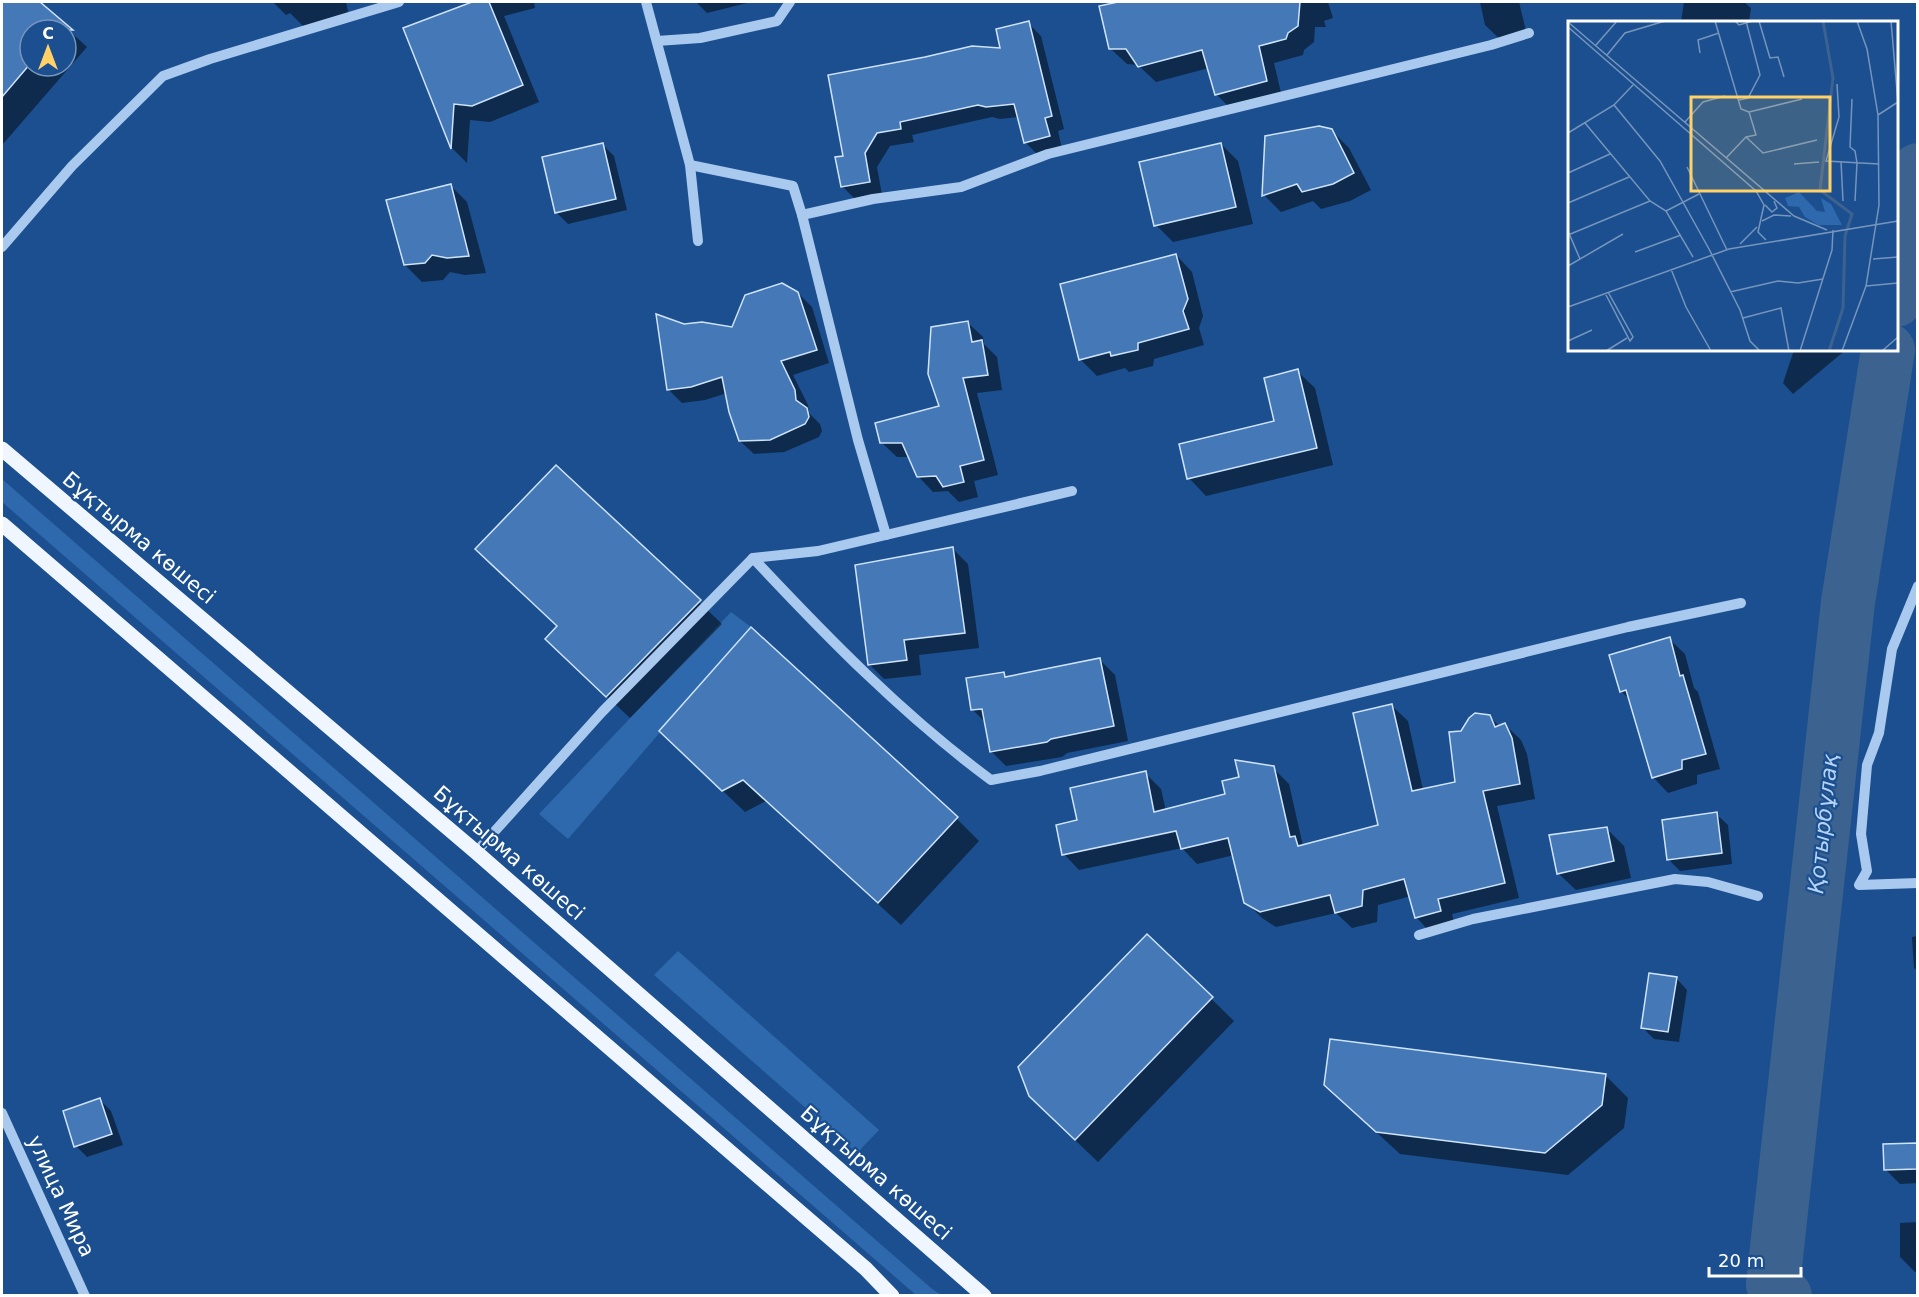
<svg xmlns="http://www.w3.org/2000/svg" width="1919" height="1297" font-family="'DejaVu Sans',sans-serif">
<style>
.green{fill:#2e69ad}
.shadow{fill:#0007;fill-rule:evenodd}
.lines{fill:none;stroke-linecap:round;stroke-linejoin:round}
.river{stroke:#3c6290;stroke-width:54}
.building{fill:#4478b7;stroke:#cfe3fa;stroke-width:1.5}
.minor{stroke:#a9c9ee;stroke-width:10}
.major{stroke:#f0f6ff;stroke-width:15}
.labels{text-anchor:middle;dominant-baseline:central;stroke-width:4.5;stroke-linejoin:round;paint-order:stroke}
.street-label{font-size:21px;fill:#fff;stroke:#1b4f8f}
.water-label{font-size:22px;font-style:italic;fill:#b5d3f5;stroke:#1b4f8f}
.inset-river{fill:none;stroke:#3c6290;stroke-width:3}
.inset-road{fill:none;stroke:#7695bc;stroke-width:1.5}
.view{fill:#ffd166;fill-opacity:0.15;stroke:#ffd166;stroke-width:3}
.inset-edge{fill:none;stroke:#fff;stroke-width:3}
</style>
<rect width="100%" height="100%" fill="#1b4f8f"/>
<!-- green -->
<g class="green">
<path d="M2,479l929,809 10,7h-25l-914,-793z"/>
<path d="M731,612l20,15 -183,212 -29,-25z"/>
<path d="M678,951l201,179 -22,23 -203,-178z"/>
</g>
<!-- shadow -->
<g class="shadow">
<path d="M2,2h36l49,45 -84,97 -1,-1zM30,30h36v36h-36z"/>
<path d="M273,2h73l4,19 -44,8 -16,-16 -4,2z"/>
<path d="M476,2h58l1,6 -31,8 35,86 -49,20 -20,-2 -3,43 -15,-15 -47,-119z"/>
<path d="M696,2h55l-44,11z"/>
<path d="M1125,2h203l5,16 -9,3 2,6h-11l-1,15 -10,8 -1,5 -29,8 8,34 -50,13 -16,-16 -7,-26 -53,14 -18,-17 -11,-1 -17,-16 -9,-41z"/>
<path d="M1480,2h39l8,33 -24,7 -18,-17z"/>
<path d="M1684,2h60l7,6 -2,14h-68z"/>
<path d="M1028,23l13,13 23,93 -6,2 4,18 -24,6 -13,-13 -6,-25 -19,2 -8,-2 -80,18 2,7 -24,4 -13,21 5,28 -27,4 -13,-13 3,-29 -15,-80 172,-28z"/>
<path d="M1332,131l17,17 22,42 -21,11 -29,8 -8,-8 -32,11 -17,-17z"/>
<path d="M602,144l12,12 13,54 -59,14 -11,-11z"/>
<path d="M1221,144l17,17 15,63 -80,18 -17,-17z"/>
<path d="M450,185l17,17 19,71 -21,2 -15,-3 -7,8 -21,2 -17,-17z"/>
<path d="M1176,255l16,17 11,44 -4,12 5,17 -50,14 -1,7 -24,6 -4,-4 -28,8 -16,-16 -19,-75z"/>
<path d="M798,293l14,14 17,56 -36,12 15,30 1,8 11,11 2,7 -3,6 -35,15 -30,2 -14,-13 -13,-48 -22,7 -23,3 -13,-13 15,-65 49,4z"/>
<path d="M967,322l16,15 1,7 13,13 5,33 -25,3 21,82 -24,6 4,16 -19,5 -11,-11 -15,1 -15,-16 -8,-19h-13l-16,-15 60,-35z"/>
<path d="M1794,350h49l-1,3 -49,41 -10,-11z"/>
<path d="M1297,371l18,17 18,77 -127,31 -17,-18 87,-56z"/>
<path d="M556,467l166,157 -92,94 -61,-57 -11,-34z"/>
<path d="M953,549l15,15 11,84 -60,7 2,20 -37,4 -15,-15z"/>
<path d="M1669,639l16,15 9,34 4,4 22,77 -23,6v9l-29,9 -15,-16 -22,-76 -10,-10z"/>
<path d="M1100,660l15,15 13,66 -61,12 -5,4 -56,9 -15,-15 -5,-28 -13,-13 31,-37 4,5z"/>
<path d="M1392,706l16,15 15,69 34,-6 5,-52 27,-16 11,11 5,-2 16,15 6,14 8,45 -38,7 22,92 -67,16 3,13 -24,6 -15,-16 -5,-21 -33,9 -1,17 -25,6 -16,-15 -60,14 -14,-9 -16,-16 -12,-47 -37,9 -15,-16 -103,22 -15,-16 15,-32 66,-49 16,16 5,22 61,-16 46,-27 16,16 14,62 77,-20z"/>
<path d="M684,754l273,65 22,22 -78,84 -135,-124 -21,11z"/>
<path d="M1716,814l12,11 4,39 -52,7 -12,-12z"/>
<path d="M1607,829l17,17 7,32 -55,12 -18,-17z"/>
<path d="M1147,936l87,85 -136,141 -45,-43z"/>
<path d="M1918,936v35l-4,-3 -2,-31z"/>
<path d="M1676,978l11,12 -8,52 -25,-3 -12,-12z"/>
<path d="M1606,1076l22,22 -4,30 -56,47 -168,-21 -51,-47z"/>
<path d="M100,1100l11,11 12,34 -36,12 -11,-11z"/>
<path d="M1918,1145v38l-18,1 -14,-14 -1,-24z"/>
<path d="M1918,1222v50h-3l-15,-15v-34z"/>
</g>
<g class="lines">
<!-- river -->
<g class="river">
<path d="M1896,300l22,-130"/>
<path d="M1785,1296l-12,-12 75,-682 40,-252"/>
</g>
</g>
<!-- building -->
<g class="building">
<path d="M2,2h38l33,28h-43v34l-28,33z"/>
<path d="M472,2h17l34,83 -51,21 -18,-2 -3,45 -48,-121z"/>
<path d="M1118,2h182l-2,24 -10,7 -2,6 -27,7 8,35 -52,14 -13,-45 -64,17 -12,-18h-17l-10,-43z"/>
<path d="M1029,21l23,95 -7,2 5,18 -26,7 -10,-39 -28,3 -8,-2 -78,17 1,7 -24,4 -12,20 5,29 -29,5 -6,-30 8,-1 -15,-81 97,-18 47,-11 28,2 -4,-19z"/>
<path d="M1319,126l13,3 22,44 -21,11 -31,8 -5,-8 -35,12 3,-60z"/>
<path d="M603,143l13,56 -61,14 -13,-56z"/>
<path d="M1221,143l15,64 -82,19 -15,-64z"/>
<path d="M451,184l18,72 -22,2 -15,-3 -7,8 -21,2 -18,-65z"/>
<path d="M1176,254l12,45 -5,12 6,18 -51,14v7l-27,6 -1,-4 -31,8 -19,-76z"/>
<path d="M782,283l16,9 19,58 -36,11 14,29 1,10 11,8 2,9 -4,7 -35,16 -31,1 -10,-29 -7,-35 -31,10 -24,3 -11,-76 28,10 18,-2 30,5 13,-32z"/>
<path d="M968,321l4,21 10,-2 6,35 -25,3 21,82 -24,6 4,16 -21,5 -7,-11 -19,1 -15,-34h-22l-5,-20 64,-17 -11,-32 3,-47z"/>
<path d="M1298,369l19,79 -130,31 -8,-35 95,-23 -10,-43z"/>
<path d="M556,465l145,135 -95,97 -61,-58 12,-13 -82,-77z"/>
<path d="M953,547l12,86 -61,7 3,20 -39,5 -13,-100z"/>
<path d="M751,627l207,190 -80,86 -135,-123 -21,11 -63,-60z"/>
<path d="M1670,637l10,39 3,-1 23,79 -24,6v9l-30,9 -26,-88 -6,2 -11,-37z"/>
<path d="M1100,658l14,68 -63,13 -4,3 -57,10 -8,-43 -11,1 -5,-32 38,-6 1,5z"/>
<path d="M1392,704l20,87 43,-9 -6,-50 12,-1 8,-13 6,-5 15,2 5,12 10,-4 7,15 8,46 -37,7 22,92 -67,16 3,12 -26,7 -11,-39 -41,11 -1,16 -27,7 -5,-18 -70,17 -16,-9 -16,-65 -47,11 -5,-18 -114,24 -6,-30 21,-5 -7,-32 76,-17 8,41 71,-18 -3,-13 17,-4 -4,-17 39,6 16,71 5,-1 3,10 80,-21 -25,-112z"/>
<path d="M1717,812l5,41 -55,7 -5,-40z"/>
<path d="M1607,827l7,34 -57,13 -8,-39z"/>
<path d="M1147,934l66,63 -138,143 -46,-44 -11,-29z"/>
<path d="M1649,973l28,4 -9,55 -27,-4z"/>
<path d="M1330,1039l276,35 -4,31 -57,48 -169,-21 -52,-47z"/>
<path d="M100,1098l12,36 -38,13 -11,-36z"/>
<path d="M1917,1143v26l-33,1 -1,-26z"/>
</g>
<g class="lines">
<!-- minor -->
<g class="minor">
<path d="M646,2l44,163 103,21 9,29"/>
<path d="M657,41l43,-3 77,-17 13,-19"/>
<path d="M690,165l8,76"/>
<path d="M2,247l70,-81 91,-90 47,-17 189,-57"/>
<path d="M886,535l186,-44"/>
<path d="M753,558c74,79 150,157 238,222l49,-9 588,-144 113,-24"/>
<path d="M1918,586l-26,63 -13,84 -12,32 -6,69 6,37 -8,14 59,-2"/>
<path d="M476,852l126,-140 151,-154 65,-7 68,-16 -28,-95 -56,-225 71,-16 88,-12 87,-33 443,-109 38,-12"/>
<path d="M1419,935l54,-16 202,-40 33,3 50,14"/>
<path d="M2,1113l83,183"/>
</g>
<!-- major -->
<g class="major">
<path d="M2,449l474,403 508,444"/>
<path d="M2,524l864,745 26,27"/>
</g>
</g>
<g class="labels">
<!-- street labels -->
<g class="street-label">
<text transform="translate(139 538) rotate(40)">Бұқтырма көшесі</text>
<text transform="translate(509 853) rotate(41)">Бұқтырма көшесі</text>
<text transform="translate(876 1173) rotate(41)">Бұқтырма көшесі</text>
<text transform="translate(61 1196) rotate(65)">улица Мира</text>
</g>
<!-- water labels -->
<g class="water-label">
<text transform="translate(1823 824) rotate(-84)">Қотырбұлақ</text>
</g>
</g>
<!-- overview -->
<g transform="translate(1568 21)">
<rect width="330" height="330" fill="#1b4f8f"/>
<path d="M231,171l18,19 8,1 -4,-14 10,6 11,21h-24l-13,-8 -6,-10 -11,-1 -3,-8z" fill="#2e69ad"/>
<path class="inset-river" d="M255,0l10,57 -13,112 32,24 -7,22 -2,72 -14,43"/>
<path class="inset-road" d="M147,0l26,88 8,3M167,0l4,4 14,-4M191,0l11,37 8,-1 6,20M323,0l7,82M0,1l226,194 33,14M0,6l188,164 8,14 -6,27 8,8M28,24l21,-24M132,32l-2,-13 21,-7M39,34l18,-22 40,-12M269,63l2,33 -13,44 53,3M284,78l-2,48 5,4 2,12 -2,38M171,79l9,-2 12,-23 -14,-54M46,84l46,56 49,88 31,61 10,31 10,10M310,94l20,-13M117,101l18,-20 22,-6M17,102l65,78 16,10 27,46M0,112l46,-28 19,-20M178,116l17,16 54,-13M158,137l20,-21 10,-2 -7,-23 53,-13M273,140l2,40M226,143l25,-2M119,146l40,83M0,152l42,-19M0,182l61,-26M197,184l7,7 5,-4 -3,-7M98,190l33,-17M194,200l12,-6 17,1M0,210l12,28M0,214l82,-34M172,223l17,-17M67,231l46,-17M305,238l25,-2M0,245l55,-32M103,248l15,38 25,44M298,265l32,-3M162,271l48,-11 20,2 25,-4M37,272l25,48 3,-4 -25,-45M0,286l161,-58 169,-28M175,297l38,-10 8,43M0,320l24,-11M38,330l21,-13M232,330l32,-101 1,-20M274,330l24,-65 13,-81 -1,-90 -11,-66 -10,-28M314,330l16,-14"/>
<path class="view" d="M123,76h139v94h-139z"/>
<rect width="330" height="330" class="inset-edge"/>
</g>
<!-- border -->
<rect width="1919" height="1297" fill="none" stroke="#ffffff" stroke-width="6"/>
<!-- north arrow -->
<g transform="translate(48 48)"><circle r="28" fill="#1b4f8f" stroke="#7695bc" stroke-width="1.5"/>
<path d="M0-4.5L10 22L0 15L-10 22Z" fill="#ffd166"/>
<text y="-9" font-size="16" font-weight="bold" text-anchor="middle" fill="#ffffff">С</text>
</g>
<!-- scale -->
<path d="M1709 1267v9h92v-9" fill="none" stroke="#ffffff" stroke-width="3"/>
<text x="1718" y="1267" font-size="18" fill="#ffffff" stroke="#1b4f8f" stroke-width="4.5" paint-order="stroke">20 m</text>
</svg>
